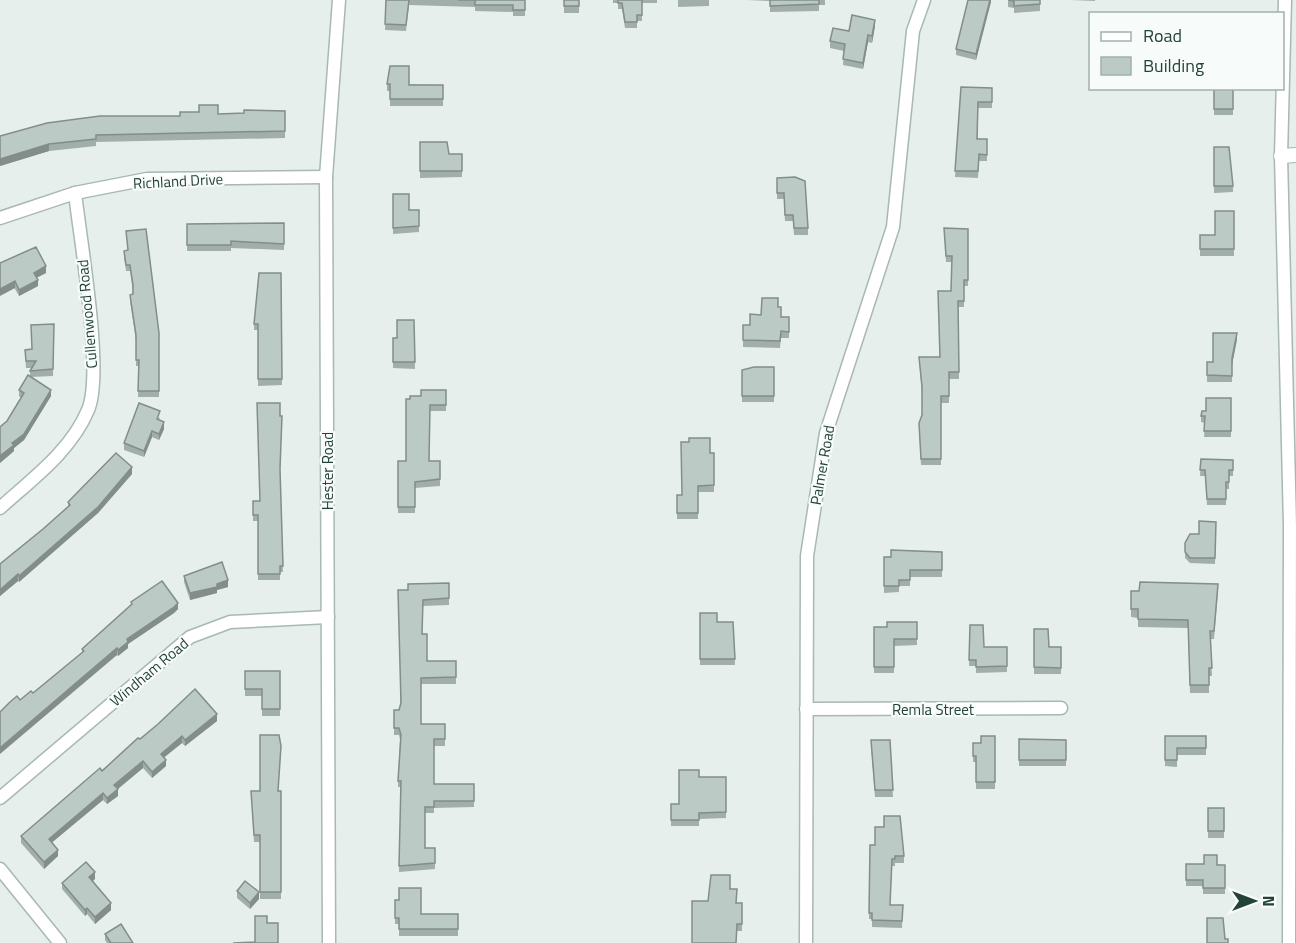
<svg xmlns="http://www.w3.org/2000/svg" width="1296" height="943" font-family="'Titillium Web',sans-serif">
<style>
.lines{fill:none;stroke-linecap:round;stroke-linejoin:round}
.minor-casing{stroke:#a8b8b2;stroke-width:15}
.tertiary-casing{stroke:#a8b8b2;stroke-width:16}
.minor{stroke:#fff;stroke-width:12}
.tertiary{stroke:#fff;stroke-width:14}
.wall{fill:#a1aea9}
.shaded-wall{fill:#838d89}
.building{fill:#bbcac4;stroke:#838d89;stroke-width:1.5}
.labels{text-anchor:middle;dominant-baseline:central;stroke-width:4.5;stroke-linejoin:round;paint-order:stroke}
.street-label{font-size:15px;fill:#24423a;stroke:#f7fbf9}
</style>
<rect width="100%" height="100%" fill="#e6efeb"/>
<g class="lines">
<!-- minor casing -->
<g class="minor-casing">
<g id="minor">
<path d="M1285,0l-4,156 9,370 -1,417"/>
<path d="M0,218l75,-25 72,-14 179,-2"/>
<path d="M0,508c32,-29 71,-57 88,-98 16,-37 -8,-171 -13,-217"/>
<path d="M806,709l255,-1"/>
<path d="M0,798l190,-161 40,-15 98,-5"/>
<path d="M0,869l60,74"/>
<path d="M329,943l-3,-766 13,-177"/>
<path d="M806,943l1,-387 19,-123 67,-206 20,-196 11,-31"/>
</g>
</g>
<!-- tertiary casing -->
<g class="tertiary-casing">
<path id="tertiary" d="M1281,156l15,-1"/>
</g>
<!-- minor -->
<use href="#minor" class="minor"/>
<!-- tertiary -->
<use href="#tertiary" class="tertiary"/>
</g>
<!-- wall -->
<g class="wall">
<path d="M386,0h139v16h-12v-4l-38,-1v-4l-66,-2 -3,26 -21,-1z"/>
<rect x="564" y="0" width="15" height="13"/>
<path d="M613,0h44v3h-15v18h-5v7h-12l-3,-19h-4v-6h-5z"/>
<path d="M678,0h31v6l-31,1z"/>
<path d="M747,0h78v5h-6v6l-49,1v-11z"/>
<path d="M991,0l-15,60 -20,-5v-6z"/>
<path d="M1008,0h32v11l-26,2v-5l-6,-1z"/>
<path d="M1071,0h24v1z"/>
<path d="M875,26l-3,17 -4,-1 -5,27 -20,-4 1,-14 -14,-3v-7l19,-10z"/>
<path d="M387,84l56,1v21h-53v-15h-3z"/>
<path d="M961,87l31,1v20h-14v31l9,6v16h-8l-1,17 -23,-1z"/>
<rect x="1214" y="88" width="19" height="27"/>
<path d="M285,111v27l-189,4v4l-47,5 -49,15v-30l180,-20z"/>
<path d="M420,142l29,12h13v23l-42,1z"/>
<path d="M1214,147l19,39v6l-19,1z"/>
<path d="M777,178l31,50v7h-14l-1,-14h-8l-1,-22h-7z"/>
<path d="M393,194l16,16h10v22l-26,2z"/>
<path d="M1234,211v45h-34v-21h15z"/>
<path d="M284,223v27l-53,-2v3h-44v-27z"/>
<path d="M944,228l24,1v57h-4v21h-6l1,72h-10v24h-8v62h-20l-2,-36 3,-14v-21l-3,-37h20l12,-66 1,-29h-6z"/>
<path d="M126,231l33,102v64h-21l1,-31h-3v-25l-6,-40v-6l3,-1v-2l-3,-21h-4l-2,-14v-6l4,-1z"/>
<path d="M0,263l46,10 -10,5 2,8 -19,10z"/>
<path d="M281,273l1,112 -24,1v-56h-4v-6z"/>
<path d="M778,307l3,10h8v21h-8l-1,10 -37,-1v-22h7l11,-10z"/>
<path d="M414,320l1,49 -22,-1v-30h4z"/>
<path d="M54,324l-1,52 -23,1v-6l2,-3h-6l-1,-18 7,-1z"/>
<path d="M1237,339l-5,26v17h-25v-20h6z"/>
<path d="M774,367v35h-32v-32z"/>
<path d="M19,390l32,6 -27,44 -10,8v3l-14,12v-36l7,-6 14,-23 -2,-2z"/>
<path d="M446,390v21h-16l-1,50h11v25l-25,2v25h-17v-52h8l4,-62z"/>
<path d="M1231,398v39h-27l1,-14 -4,-1v-6l5,-5z"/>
<path d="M160,417l-1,3 5,9 -5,11 -7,-3 -8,20 -20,-7v-7z"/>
<path d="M710,453h4v39h-16v27h-21v-24h5z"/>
<path d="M1201,459l32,1v16h-4v13h-3v16h-19l-2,-29h-5z"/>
<path d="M280,473l3,99h-3v8h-22v-59h-5v-20h7z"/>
<path d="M132,474l-34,39 -79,69 -1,-1 -18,15v-32l43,-35 25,-22v-5z"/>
<path d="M1216,522l-1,42 -25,-1 -5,-5v-15z"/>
<path d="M942,552v25h-32v9h-11v6l-15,1v-36z"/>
<path d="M184,576l44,11 -11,3v3l-27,7 -6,-18z"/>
<path d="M449,583v22l-26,1 -1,28 5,27h29v23h-35v40h24v22h-11v38h40v23l-40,1v5h-9v35h10v21l-36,3 2,-85h-3v-6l2,-41 -1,-5h-5v-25h5l1,-6 8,-114z"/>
<path d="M1131,591l87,1 -4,47h-4l2,37h-3v17h-19l-2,-65 -50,-1v-9l-7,-1z"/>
<path d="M131,602l47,7 -4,4 -46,31v4l-10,8 -1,-1 -84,38 49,-40v-4l49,-44z"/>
<path d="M700,613l17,9h16l2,43h-35z"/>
<path d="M917,622v23l-23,1v27h-20v-46h13z"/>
<path d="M970,625l14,22h23v25l-31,1v-7h-7z"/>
<path d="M1034,629l15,18h12v27h-27z"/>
<path d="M245,671h35v45h-18v-20h-17z"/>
<path d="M217,721l-32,25 -3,-3 -18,14 2,9 -14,12 -9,-10 -25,21v7l-11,8 -4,-4 -51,42 6,14 -14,13 -23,-26v-7l119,-97z"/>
<path d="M995,736v53h-19v-27h-3v-19h8z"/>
<path d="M1165,736h41v19h-29v12l-12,-1z"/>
<path d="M1019,739l47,1v26h-47z"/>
<path d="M890,740l3,57h-18l-4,-51z"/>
<path d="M699,777h27v41l-27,1v7h-28v-22h8z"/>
<path d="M251,791h30v108h-21v-57h-6z"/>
<rect x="1208" y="808" width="16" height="30"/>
<path d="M870,845h5l29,11v7h-9v3h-3l-2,39h13l-1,23 -30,-1v-8h-3z"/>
<path d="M1186,864l39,1v29h-22v-8h-17z"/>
<path d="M95,879l-2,2 18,29 -16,14 -8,-10 -2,2 -23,-27v-6z"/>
<path d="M730,889l6,14h6v28h-5z"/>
<path d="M237,891l22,8 -9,10 -13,-11z"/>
<path d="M395,900l26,14h37v22h-59v-12h-4z"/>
<path d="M105,934l28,9h-26l-2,-3z"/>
</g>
<!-- shaded-wall -->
<g class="shaded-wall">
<path d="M990,0h1v2l-15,58v-6z"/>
<path d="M875,20v6l-3,17v-7z"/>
<path d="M868,35v7l-5,27v-6z"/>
<path d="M49,144v7l-49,15v-7z"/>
<path d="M46,266v7l-12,6v-6z"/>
<path d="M38,280v6l-19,10v-6z"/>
<path d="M15,281v7l-15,8v-7z"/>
<path d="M1237,333v6l-5,26v-7z"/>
<path d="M51,390v6l-27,44 -10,8v3l-14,12v-7l12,-13z"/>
<path d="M164,422v7l-5,11v-6z"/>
<path d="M152,431v6l-8,20v-6z"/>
<path d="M132,467v7l-34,39 -79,69v-6z"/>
<path d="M18,574v7l-18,15v-6z"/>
<path d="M228,580v7l-11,3v3l-27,7v-7z"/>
<path d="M178,603v6l-4,4 -46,31v4l-10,8v-6l9,-11z"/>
<path d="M117,648v7l-117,99v-6z"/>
<path d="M217,714v7l-32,25v-6z"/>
<path d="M182,736v7l-21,17v-6z"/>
<path d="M166,760v6l-14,12v-6z"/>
<path d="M143,761v7l-29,24v-7z"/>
<path d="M118,789v7l-11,8v-6z"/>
<path d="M103,793v7l-54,45v-6z"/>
<path d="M58,850v6l-14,13v-7z"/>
<path d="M95,872v7l-6,4v-6z"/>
<path d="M259,892v7l-9,10v-6z"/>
<path d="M111,903v7l-16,14v-7z"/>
<path d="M87,908v6l-2,2v-6z"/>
</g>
<!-- building -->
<g class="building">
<path d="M386,0h23l-3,25 -21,-1z"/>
<path d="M458,0h67v10h-12v-5h-38v-5z"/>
<rect x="564" y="0" width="15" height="6"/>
<path d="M618,0h24v15h-5v7h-12l-3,-19h-4z"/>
<path d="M770,0h49v4l-49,2z"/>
<path d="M968,0h22l-14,54 -20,-5z"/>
<path d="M1008,0h32v4l-26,2v-5z"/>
<path d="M852,15l23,5 -3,16 -4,-1 -5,28 -20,-4 2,-15 -15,-3 3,-13 16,3z"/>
<path d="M390,66h19v19h34v14h-53v-15h-3z"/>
<path d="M961,87l31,1v14h-14l-1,37h10v16l-8,-1 -1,17h-23z"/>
<rect x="1214" y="88" width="19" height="21"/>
<path d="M199,105h19v9l26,-1v-3l41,1v20l-189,4v4l-47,5 -49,15v-23l47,-13 53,-7h80v-4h19z"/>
<path d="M420,142h27l2,12h13v17h-42z"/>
<path d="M1214,147h15l4,39h-19z"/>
<path d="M795,177l10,4 3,47h-14l-1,-13h-8l-1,-22h-7v-15z"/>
<path d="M393,194h16v16h10v16l-26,2z"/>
<path d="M1215,211h19v38h-34v-14h15z"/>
<path d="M284,223v21l-53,-3v4h-44v-21z"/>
<path d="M944,228l24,1v51h-4v21h-6l1,71h-10v24h-8v63h-20l-2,-36 3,-8v-28l-3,-30h21l-2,-66h13l1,-35h-6z"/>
<path d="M146,229l13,104v58h-21l1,-31h-3v-25l-6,-40 3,-1v-9l-3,-20h-4l-2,-14 4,-1 -2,-19z"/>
<path d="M36,247l10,19 -12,7 4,7 -19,10 -4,-9 -15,8v-26z"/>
<path d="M259,273h22l1,106h-24v-55h-4z"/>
<path d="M762,298h16v9h3v10h8v15l-8,-1 -1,10 -37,-1v-15h7v-11l11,1z"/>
<path d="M397,320h17l1,42h-22v-24h4z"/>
<path d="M54,324l-1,45 -23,2 6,-10h-10l-1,-11 7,-1 -1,-24z"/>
<path d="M1213,333h24l-5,25v18l-25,-1v-13h6z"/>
<path d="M754,367h20v29h-32v-26z"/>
<path d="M28,375l23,15 -27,44 -12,9 2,2 -14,11v-29l7,-6 17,-28 -5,-3z"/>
<path d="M421,390h25v15h-16l-1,56h11v18l-25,3v25h-17v-46h8v-62h4v-3h11z"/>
<path d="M1206,398h25v33h-27l1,-15h-4l1,-5h4z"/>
<path d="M139,403l21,8 -3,8 7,3 -5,12 -7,-3 -8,20 -20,-8z"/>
<path d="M257,403h23v13h2l-2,53 3,97h-3v8h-22v-59h-5v-14h7z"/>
<path d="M689,438h21v15h4v32l-16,1v27h-21v-18h5l-1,-53h8z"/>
<path d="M116,453l16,14 -34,40 -79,69 -1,-2 -18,16v-26l43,-35 27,-24 -2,-3z"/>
<path d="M1201,459l32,1v10h-4v12h-3v17h-19l-2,-29h-5z"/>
<path d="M1199,521l17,1 -1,36h-25l-5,-6v-9l5,-9h9z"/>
<path d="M891,550l51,2v18h-32v10h-11v6h-15v-29h7z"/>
<path d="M222,562l6,18 -11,4v3l-27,6 -6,-17z"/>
<path d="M162,581l16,22 -4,4 -47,32 1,3 -10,8 -1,-2 -117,100v-36l10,-10 7,-6 3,4 11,-9 2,2 51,-42 -2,-2 50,-45 -1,-2z"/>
<path d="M1140,582l78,2 -4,47h-4l2,37h-3v17h-19l-2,-65 -50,-1v-10h-7v-18h8z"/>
<path d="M449,583v15l-26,2 -1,34h5v27h29v16l-35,1v46h24v15h-11v45h40v17h-40v6h-9v41h10v15l-36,3 2,-85h-3l3,-46 -2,-7h-5v-18h5l2,-7 -3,-113h10v-6z"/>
<path d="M700,613h17v9h16l2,37h-35z"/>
<path d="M887,622h30v17h-23v28h-20v-40h13z"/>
<path d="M970,625h13l1,22h23v19l-31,1v-7h-7z"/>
<path d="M1034,629h14l1,18h12v21l-27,-1z"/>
<path d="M245,671h35v38h-18v-20h-17z"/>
<path d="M195,689l22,25 -32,26 -3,-4 -21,18 5,6 -14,12 -9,-11 -29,24 4,4 -11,9 -4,-5 -54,46 9,11 -14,12 -23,-26 79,-68 2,3 36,-33 2,1 18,-15z"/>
<path d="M260,735h19l2,11 -3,45h3v101h-21v-57h-6l-3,-44h9z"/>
<path d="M981,736h14v46h-19v-26h-3v-13h8z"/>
<path d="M1165,736h41v12h-29v12h-12z"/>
<path d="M1019,739l47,1v20h-47z"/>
<path d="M871,740h19l3,50h-18z"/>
<path d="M679,770h20v7h27v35l-27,1v7h-28v-16h8z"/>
<rect x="1208" y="808" width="16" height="23"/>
<path d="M884,816h16l4,40h-9v3h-3l-2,46h13l-1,16 -30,-1v-7h-3l1,-68h5v-18h9z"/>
<path d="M1204,855h13v10h8v23h-22v-8h-17v-16h18z"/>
<path d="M86,862l9,10 -6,5 22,26 -16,14 -8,-9 -2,2 -23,-27z"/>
<path d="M711,875h19v14h7l-1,14h6v21h-5l-1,19h-44v-42h16z"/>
<path d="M245,881l14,11 -9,11 -13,-12z"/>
<path d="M399,888h22v26h37v15h-59v-11h-4v-18h4z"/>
<path d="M255,916h12v7h11v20h-45l22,-1z"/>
<path d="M1207,918h16l2,21h3v4h-21z"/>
<path d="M121,924l12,19h-22l-6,-9z"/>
</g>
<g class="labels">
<!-- street labels -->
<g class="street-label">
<text transform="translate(178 181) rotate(-3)">Richland Drive</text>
<text transform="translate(87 314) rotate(-95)">Cullenwood Road</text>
<text transform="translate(822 465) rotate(-80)">Palmer Road</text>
<text transform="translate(327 471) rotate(-90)">Hester Road</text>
<text transform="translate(149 672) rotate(-40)">Windham Road</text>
<text x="933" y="709">Remla Street</text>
</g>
</g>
<!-- legend -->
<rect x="1089" y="12" width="195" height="78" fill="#f7fbf9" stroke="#a3b1ad" stroke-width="1.5"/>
<rect x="1101" y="32" width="30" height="9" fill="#ffffff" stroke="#a3b1ad" stroke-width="1.5"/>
<text x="1143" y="42" font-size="18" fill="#24423a">Road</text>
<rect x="1101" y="57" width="30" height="18" fill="#bbcac4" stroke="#a3b1ad" stroke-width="1.5"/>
<text x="1143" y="72" font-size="18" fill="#24423a">Building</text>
<!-- north arrow -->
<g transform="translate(1254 901) rotate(90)" stroke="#f7fbf9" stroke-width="4.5" paint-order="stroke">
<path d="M0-4.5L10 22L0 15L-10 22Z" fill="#24423a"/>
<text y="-9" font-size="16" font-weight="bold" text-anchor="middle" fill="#24423a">N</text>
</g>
</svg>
